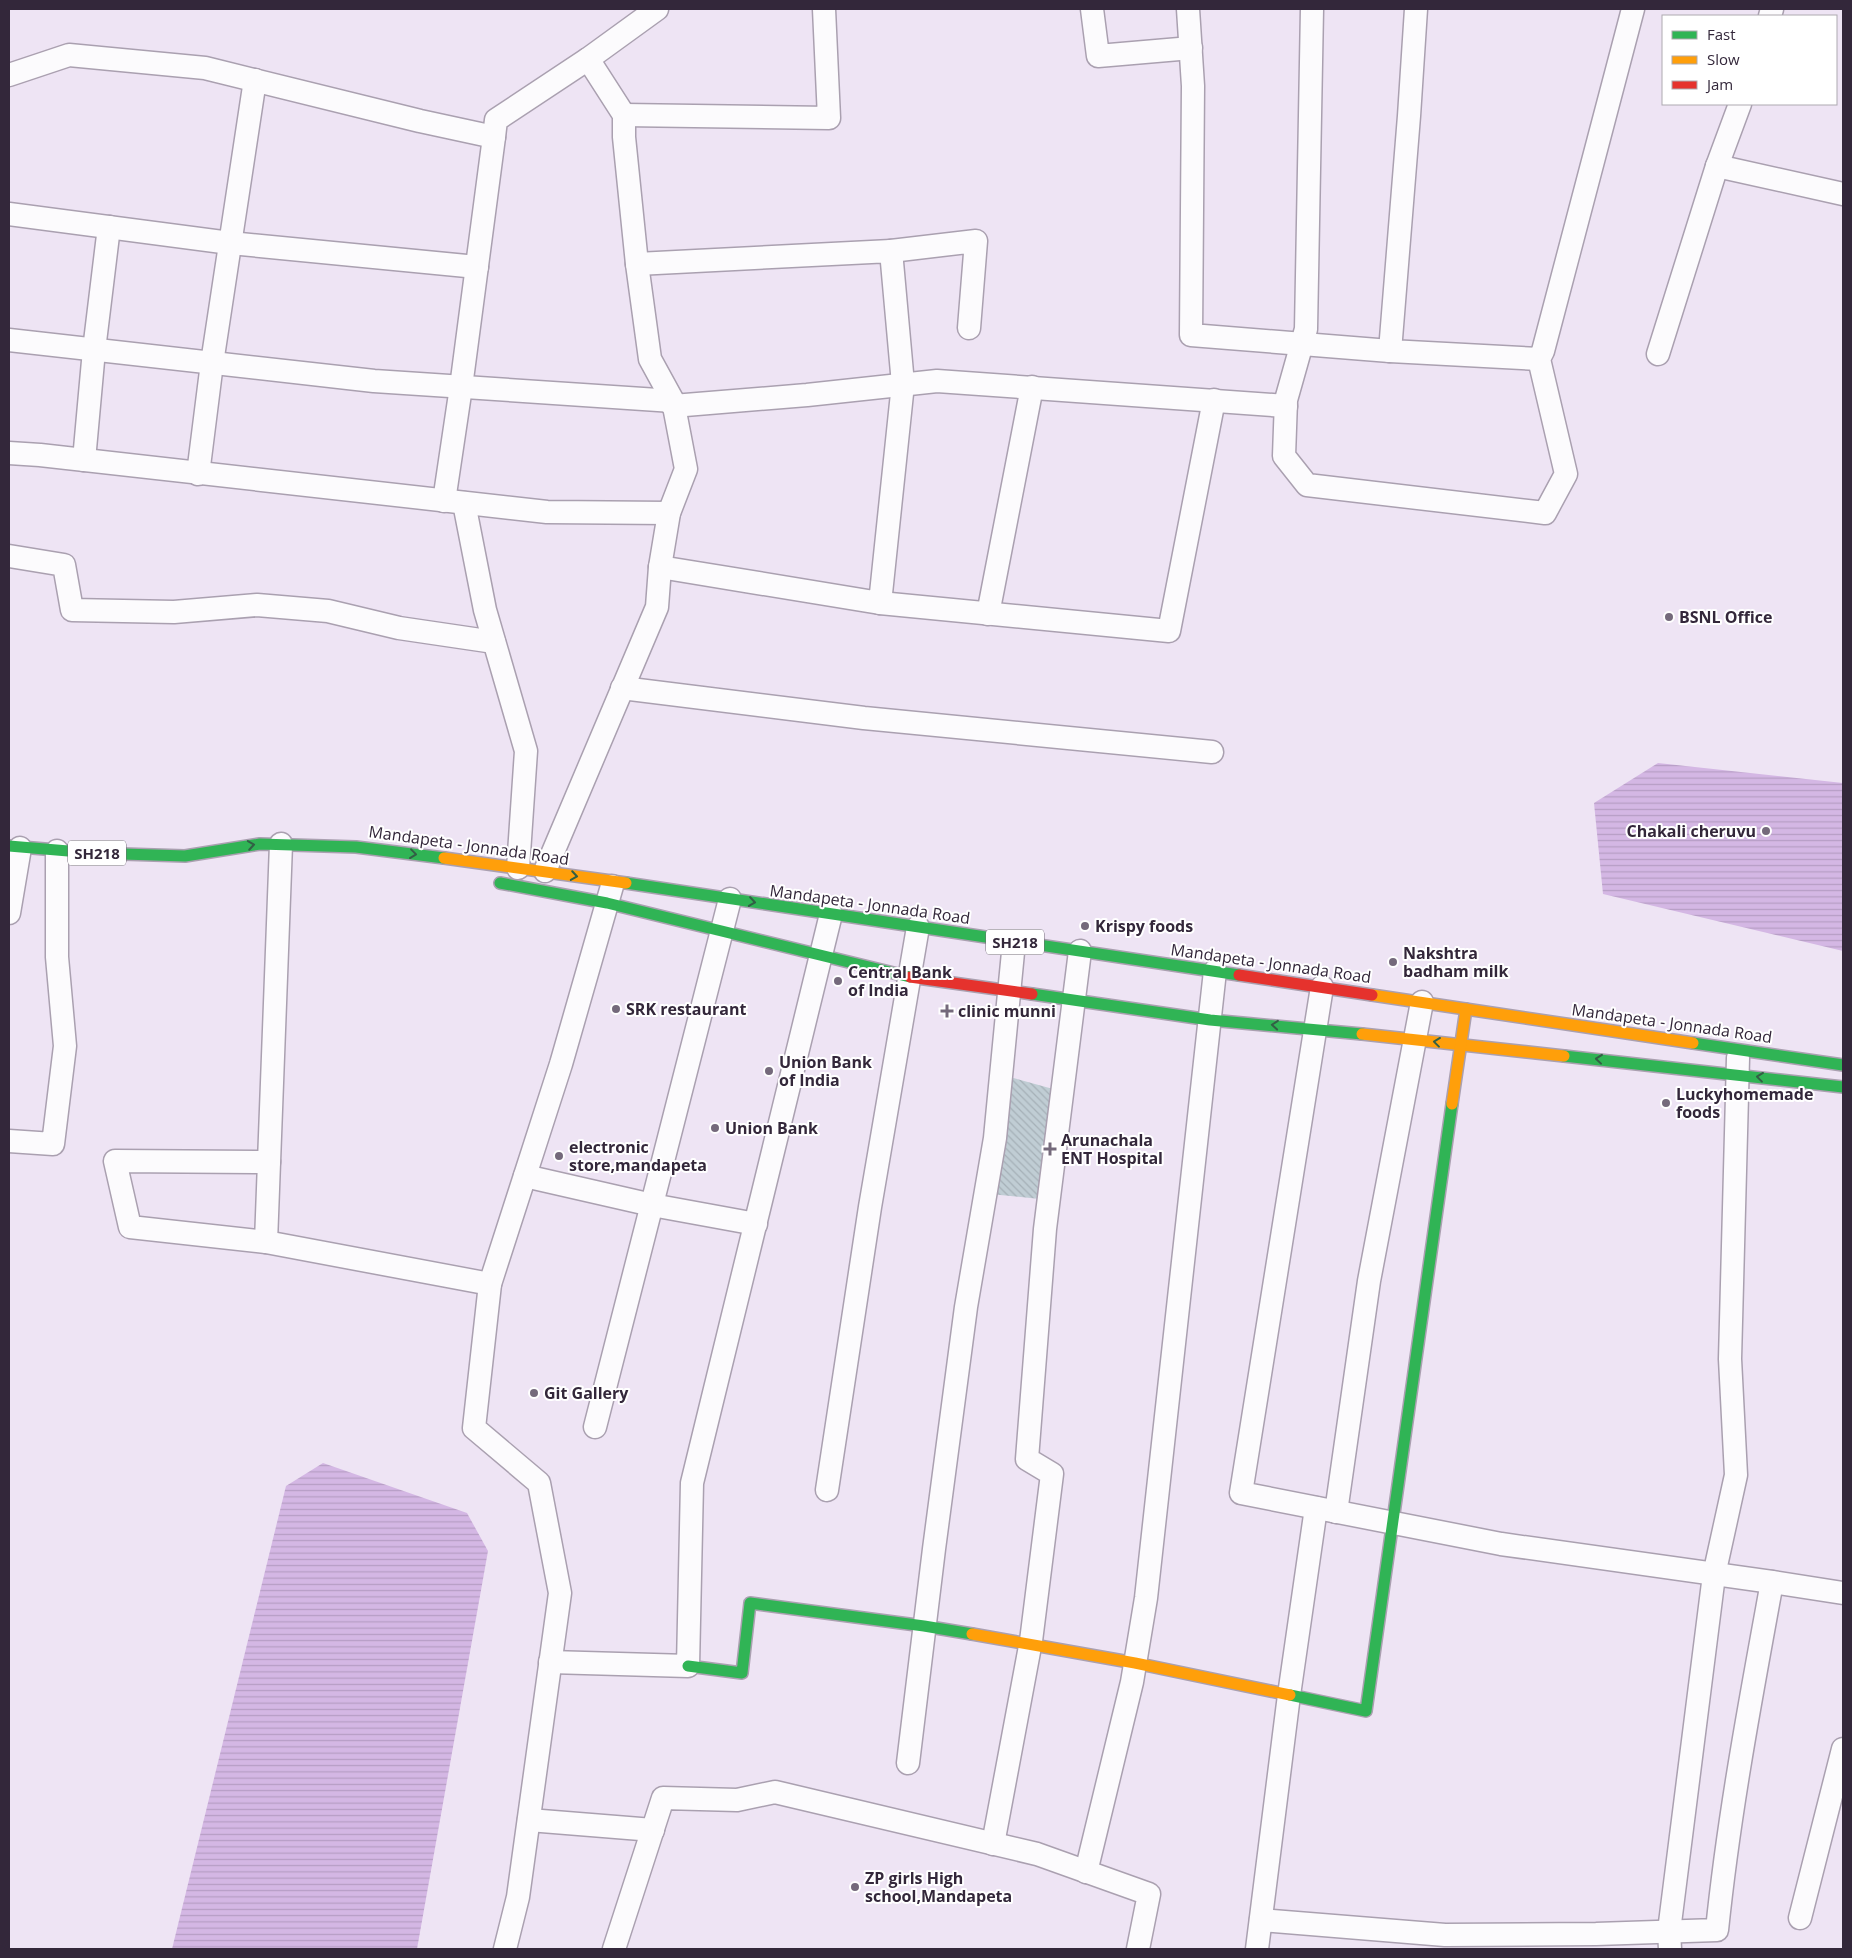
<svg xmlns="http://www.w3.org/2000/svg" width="1852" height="1958" font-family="'Open Sans',sans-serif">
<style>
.water{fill:url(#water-rules)}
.building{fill:url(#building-back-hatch)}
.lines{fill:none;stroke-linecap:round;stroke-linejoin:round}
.street-casing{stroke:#aaa0b0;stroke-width:25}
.fast-casing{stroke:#aaa0b0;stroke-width:14}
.slow-casing{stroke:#aaa0b0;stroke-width:14}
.jam-casing{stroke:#aaa0b0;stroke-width:14}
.street{stroke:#fcfbfd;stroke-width:22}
.fast{stroke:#30b455;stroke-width:11}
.slow{stroke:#ff9f0a;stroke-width:11}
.jam{stroke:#e5322d;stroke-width:11}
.oneway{stroke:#325f45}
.poi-dot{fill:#74697b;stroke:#fff;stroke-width:2}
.labels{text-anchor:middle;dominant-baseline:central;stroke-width:4;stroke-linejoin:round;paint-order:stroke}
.shield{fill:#fff;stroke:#706875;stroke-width:1}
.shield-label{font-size:15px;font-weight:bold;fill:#33273a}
.poi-label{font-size:16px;font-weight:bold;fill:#33273a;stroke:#fff;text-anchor:start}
.street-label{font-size:16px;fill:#33273a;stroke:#fff}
</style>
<defs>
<pattern id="water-rules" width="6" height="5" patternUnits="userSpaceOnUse" patternTransform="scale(1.25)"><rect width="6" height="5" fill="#d4b7e4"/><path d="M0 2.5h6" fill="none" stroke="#b69dc4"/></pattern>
<pattern id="building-back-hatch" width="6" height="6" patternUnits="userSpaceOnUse" patternTransform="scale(1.25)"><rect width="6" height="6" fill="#c0cdd4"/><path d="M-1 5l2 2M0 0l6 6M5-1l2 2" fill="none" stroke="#a5b0b7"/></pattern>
</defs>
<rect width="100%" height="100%" fill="#eee4f4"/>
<!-- water -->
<g class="water">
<path d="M1658,763l185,20v168l-240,-57 -9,-91z"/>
<path d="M323,1463l144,50 21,38 -71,398h-245l114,-463z"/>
</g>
<!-- building -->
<path class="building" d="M1010,1077l43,12 -13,110 -50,-5z"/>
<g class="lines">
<!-- street casing -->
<g class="street-casing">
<g id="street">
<path d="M1092,9l6,47 93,-8"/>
<path d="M1188,9l5,77 -2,249 199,16"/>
<path d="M1312,9l-6,320 -20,71 -2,56 23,29 238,28 21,-39 -27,-115 4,-8 90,-342"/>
<path d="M1416,9l-7,107 -19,235 149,8"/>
<path d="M1770,16l2,-7"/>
<path d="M9,75l60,-20 136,13 215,53 74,16 2,-17 92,-61 69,-50"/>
<path d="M624,115l205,3 -5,-109"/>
<path d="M1717,166l126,28"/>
<path d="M9,214l221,29 247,24"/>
<path d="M891,251l85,-10 -7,87"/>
<path d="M637,264l254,-13 12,133 -23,219 -220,-36"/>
<path d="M9,340l365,41 299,20"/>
<path d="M1658,354l59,-188 23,-62"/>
<path d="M673,406l134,-11 130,-14 349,25"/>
<path d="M9,453l31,2 507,57 122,1"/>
<path d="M84,460l10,-110 15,-123"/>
<path d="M198,474l14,-111 43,-283"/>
<path d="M444,501l17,-114 33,-250"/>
<path d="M464,503l21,107 41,141 -8,117"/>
<path d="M9,556l55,9 8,45 102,2 83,-7 71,6 71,17 95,14"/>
<path d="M880,603l289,28 45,-231"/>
<path d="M988,614l44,-227"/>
<path d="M622,688l242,30 348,34"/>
<path d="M281,844l-15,398 224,42 71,-220 51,-178"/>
<path d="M545,871l112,-264 3,-40 9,-54 17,-44 -13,-68 -23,-42 -13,-95 -13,-127v-22l-36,-56"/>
<path d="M9,913l11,-65"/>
<path d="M1322,987l-81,506 260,51 271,38 71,11"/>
<path d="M9,1141l44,3 12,-98 -8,-89v-106"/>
<path d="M525,1176l127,29 104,19"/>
<path d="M266,1242l-136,-15 -15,-66 154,1"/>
<path d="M490,1284l-16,144 65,55 21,110 -42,304 -13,52"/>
<path d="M595,1427l135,-528"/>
<path d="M827,1490l43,-283 48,-280"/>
<path d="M1336,1512l33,-231 53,-279"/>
<path d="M550,1662l138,4 4,-183 139,-569"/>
<path d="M908,1763l26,-214 32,-242 29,-169 19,-196"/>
<path d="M529,1820l124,10"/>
<path d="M993,1844l38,-203 21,-167 -25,-15 18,-230 35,-278"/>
<path d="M1086,1872l46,-190 14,-84 69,-627"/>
<path d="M1800,1918l43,-169"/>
<path d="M1261,1920l184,15 151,-1 121,-4c12,-117 34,-233 55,-348"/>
<path d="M614,1949l49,-151 74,2 38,-8 262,62 112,40 -11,55"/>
<path d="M1257,1949l32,-254 27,-187"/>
<path d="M1670,1949l-1,-18 45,-356 22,-100 -6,-116 8,-301"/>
</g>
</g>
<!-- fast casing -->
<g class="fast-casing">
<g id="fast">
<path d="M9,846l83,7 93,3 75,-12 96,3 88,11"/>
<path d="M500,883l107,20 303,74"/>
<path d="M626,883l613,92"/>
<path d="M1032,994l178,26 152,14"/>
<path d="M1693,1043l150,22"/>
<path d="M1564,1056l279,31"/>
<path d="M688,1666l54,7 8,-70 174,23 48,8"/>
<path d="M1290,1695l76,16 86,-607"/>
</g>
</g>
<!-- slow casing -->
<g class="slow-casing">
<g id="slow">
<path d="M444,858l182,25"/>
<path d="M1372,995l321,48"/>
<path d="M1362,1034l202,22"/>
<path d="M1452,1104l14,-95"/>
<path d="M972,1634l163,29 155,32"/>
</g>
</g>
<!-- jam casing -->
<g class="jam-casing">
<g id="jam">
<path d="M1239,975l133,20"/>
<path d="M910,977l122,17"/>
</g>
</g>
<!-- street -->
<use href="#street" class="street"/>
<!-- fast -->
<use href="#fast" class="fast"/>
<!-- slow -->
<use href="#slow" class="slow"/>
<!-- jam -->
<use href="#jam" class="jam"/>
</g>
<!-- one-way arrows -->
<defs><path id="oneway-chevron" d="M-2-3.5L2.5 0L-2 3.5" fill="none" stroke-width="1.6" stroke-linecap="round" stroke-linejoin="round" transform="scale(1.25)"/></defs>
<g class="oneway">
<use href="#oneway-chevron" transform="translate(251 845) rotate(-9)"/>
<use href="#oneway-chevron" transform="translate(413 854) rotate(7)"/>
<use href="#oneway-chevron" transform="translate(574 876) rotate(9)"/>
<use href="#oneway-chevron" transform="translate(752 902) rotate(8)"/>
<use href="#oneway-chevron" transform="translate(1275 1025) rotate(-175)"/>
<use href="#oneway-chevron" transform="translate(1437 1042) rotate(-173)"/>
<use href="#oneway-chevron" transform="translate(1599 1059) rotate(-174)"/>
<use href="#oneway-chevron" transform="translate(1760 1077) rotate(-173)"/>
</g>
<!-- markers -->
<g class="poi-dot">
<circle cx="1669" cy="617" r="5"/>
<circle cx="1766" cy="831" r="5"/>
<circle cx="1085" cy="926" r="5"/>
<circle cx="1393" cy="962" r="5"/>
<circle cx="838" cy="981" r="5"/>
<circle cx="616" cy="1009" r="5"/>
<path d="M944.5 1003.5h5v5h5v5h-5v5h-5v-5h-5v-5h5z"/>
<circle cx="769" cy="1071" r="5"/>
<circle cx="1666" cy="1103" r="5"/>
<circle cx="715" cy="1128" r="5"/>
<path d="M1047.5 1141.5h5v5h5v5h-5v5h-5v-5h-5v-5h5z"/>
<circle cx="559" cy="1156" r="5"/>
<circle cx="534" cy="1393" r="5"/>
<circle cx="855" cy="1887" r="5"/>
</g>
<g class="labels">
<!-- shield labels -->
<g class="shield">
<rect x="68" y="840.5" width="58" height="25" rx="4"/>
<rect x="986" y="929.5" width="58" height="25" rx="4"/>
</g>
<g class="shield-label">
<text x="97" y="853">SH218</text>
<text x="1015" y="942">SH218</text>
</g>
<!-- poi labels -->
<g class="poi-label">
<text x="1679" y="617">BSNL Office</text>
<text x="1756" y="831" text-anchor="end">Chakali cheruvu</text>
<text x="1095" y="926">Krispy foods</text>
<text x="1403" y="953">Nakshtra<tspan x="1403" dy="18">badham milk</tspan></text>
<text x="848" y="972">Central Bank<tspan x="848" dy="18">of India</tspan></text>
<text x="626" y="1009">SRK restaurant</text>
<text x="958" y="1011">clinic munni</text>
<text x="779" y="1062">Union Bank<tspan x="779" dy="18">of India</tspan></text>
<text x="1676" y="1094">Luckyhomemade<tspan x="1676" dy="18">foods</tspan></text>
<text x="725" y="1128">Union Bank</text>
<text x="1061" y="1140">Arunachala<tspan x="1061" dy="18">ENT Hospital</tspan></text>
<text x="569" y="1147">electronic<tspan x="569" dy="18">store,mandapeta</tspan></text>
<text x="544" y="1393">Git Gallery</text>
<text x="865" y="1878">ZP girls High<tspan x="865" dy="18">school,Mandapeta</tspan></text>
</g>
<!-- street labels -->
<g class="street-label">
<text transform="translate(469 845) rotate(8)">Mandapeta - Jonnada Road</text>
<text transform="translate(870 904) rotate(8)">Mandapeta - Jonnada Road</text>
<text transform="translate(1271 963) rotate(8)">Mandapeta - Jonnada Road</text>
<text transform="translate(1672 1023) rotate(8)">Mandapeta - Jonnada Road</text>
</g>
</g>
<!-- border -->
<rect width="1852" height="1958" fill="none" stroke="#33273a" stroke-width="20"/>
<!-- legend -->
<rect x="1662" y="15" width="175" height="90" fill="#ffffff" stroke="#ada9b0"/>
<rect x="1672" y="31" width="25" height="8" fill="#30b455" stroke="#ada9b0"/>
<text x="1707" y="40" font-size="15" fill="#33273a">Fast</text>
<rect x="1672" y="56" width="25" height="8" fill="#ff9f0a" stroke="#ada9b0"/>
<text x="1707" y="65" font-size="15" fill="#33273a">Slow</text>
<rect x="1672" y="81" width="25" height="8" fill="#e5322d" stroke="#ada9b0"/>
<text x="1707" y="90" font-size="15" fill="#33273a">Jam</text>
</svg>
